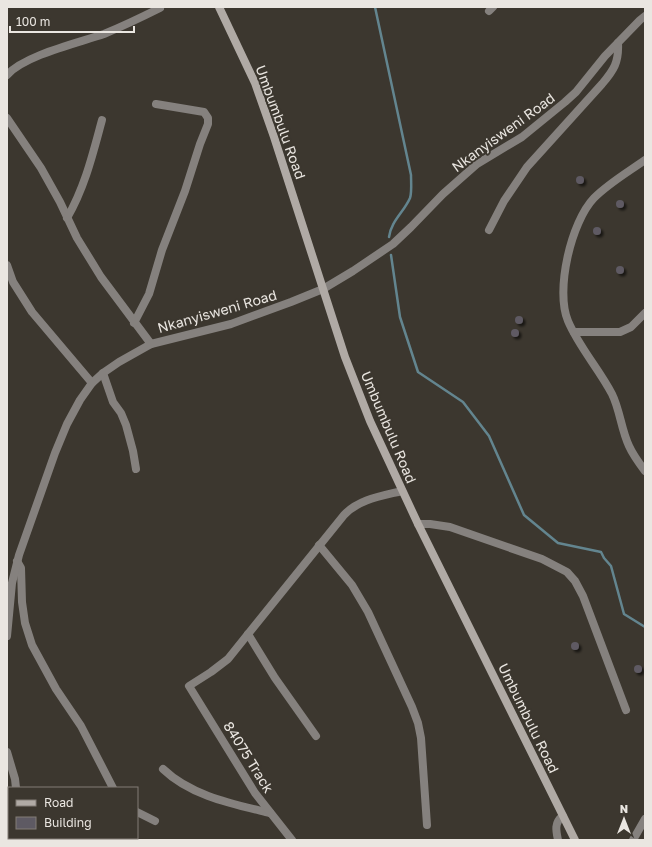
<svg xmlns="http://www.w3.org/2000/svg" width="652" height="847" font-family="'Golos Text',sans-serif">
<style>
.lines{fill:none;stroke-linecap:round;stroke-linejoin:round}
.stream{stroke:#63858f;stroke-width:2.5}
.building{fill:#5e5a63;filter:url(#shadow)}
.minor{stroke:#85817e;stroke-width:8}
.tertiary{stroke:#85817e;stroke-width:8}
.secondary{stroke:#b0aaa5;stroke-width:8}
.labels{text-anchor:middle;dominant-baseline:central;stroke-width:4;stroke-linejoin:round;paint-order:stroke}
.street-label{font-size:14px;fill:#eae6e1;stroke:#3c372f}
</style>
<defs>
<filter id="shadow"><feDropShadow dx="2.5" dy="2.5" stdDeviation="1" flood-color="#0009"/></filter>
</defs>
<rect width="100%" height="100%" fill="#3c372f"/>
<g class="lines">
<!-- stream -->
<g class="stream">
<path d="M375,7l36,168c0,7 1,17 -1,23 -6,14 -19,23 -21,39"/>
<path d="M391,255l9,62 18,55 45,30 26,34 35,79 34,28 43,9 3,6 7,8 13,48 21,13"/>
<path d="M7,806h2"/>
<path d="M49,838l1,2"/>
</g>
</g>
<!-- building -->
<g class="building">
<circle cx="580" cy="180" r="4"/>
<circle cx="620" cy="204" r="4"/>
<circle cx="597" cy="231" r="4"/>
<circle cx="620" cy="270" r="4"/>
<circle cx="519" cy="320" r="4"/>
<circle cx="515" cy="333" r="4"/>
<circle cx="575" cy="646" r="4"/>
<circle cx="638" cy="669" r="4"/>
</g>
<g class="lines">
<!-- minor -->
<g class="minor">
<path d="M489,11l4,-4"/>
<path d="M7,75c18,-20 71,-32 97,-41 19,-8 38,-17 56,-26"/>
<path d="M7,118l34,50 19,34 17,36 24,39 50,67"/>
<path d="M645,160c-17,12 -36,23 -51,38 -23,24 -39,93 -26,123 11,26 31,48 44,73 8,16 9,35 17,52 4,9 10,17 16,25"/>
<path d="M67,218c18,-31 26,-65 35,-98"/>
<path d="M489,230l15,-29 23,-34 75,-83c12,-14 17,-22 16,-41"/>
<path d="M7,265l6,17 19,30 60,71"/>
<path d="M323,289l30,-18 40,-27 18,-17 32,-33 34,-30 45,-27 43,-35 11,-10 29,-36 35,-36 5,-4"/>
<path d="M134,323l15,-29 13,-44 23,-59 15,-47 8,-20v-6l-4,-6 -48,-8"/>
<path d="M574,332h46l11,-5 14,-14"/>
<path d="M103,373l10,29 8,11 5,12 7,26 3,18"/>
<path d="M418,524h12l20,3 92,32 25,13 8,9 8,15 43,114"/>
<path d="M319,545l33,40 16,27 44,95 6,16 3,15 6,87"/>
<path d="M17,561l4,7 1,34 3,21 7,22 24,44 25,37 32,62"/>
<path d="M248,634l27,44 41,58"/>
<path d="M163,769c28,27 70,35 107,44"/>
<path d="M137,812l18,9"/>
<path d="M292,840l-37,-47 -66,-107 22,-14 17,-13 116,-144c15,-16 38,-19 58,-24"/>
<path d="M558,840c-2,-9 -4,-18 5,-24"/>
<path d="M633,840l12,-21"/>
</g>
<!-- tertiary -->
<g class="tertiary">
<path d="M7,636l5,-53 7,-28 36,-102 12,-29 13,-24 12,-17 11,-10 16,-11 32,-18 80,-20 60,-22 32,-13"/>
<path d="M7,752l8,27 1,9"/>
<path d="M10,840l1,-2"/>
</g>
<!-- secondary -->
<path class="secondary" d="M219,7l36,76 19,54 71,220 25,64 48,103 157,316"/>
</g>
<g class="labels">
<!-- street labels -->
<g class="street-label">
<text transform="translate(281 122) rotate(70)">Umbumbulu Road</text>
<text transform="translate(503 132) rotate(-36)">Nkanyisweni Road</text>
<text transform="translate(217 311) rotate(-16)">Nkanyisweni Road</text>
<text transform="translate(389 427) rotate(67)">Umbumbulu Road</text>
<text transform="translate(529 718) rotate(64)">Umbumbulu Road</text>
<text transform="translate(249 757) rotate(58)">84075 Track</text>
</g>
</g>
<!-- border -->
<rect width="652" height="847" fill="none" stroke="#eae6e1" stroke-width="16"/>
<!-- legend -->
<rect x="8" y="787" width="130" height="52" fill="#3c372f" stroke="#827d76"/>
<rect x="16" y="800" width="20" height="6" fill="#b0aaa5" stroke="#827d76"/>
<text x="44" y="807" font-size="12" fill="#eae6e1">Road</text>
<rect x="16" y="817" width="20" height="12" fill="#5e5a63" stroke="#827d76"/>
<text x="44" y="827" font-size="12" fill="#eae6e1">Building</text>
<!-- north arrow -->
<g transform="translate(624 819)" stroke="#3c372f" stroke-width="3" paint-order="stroke">
<path d="M0-3L7 15L0 10L-7 15Z" fill="#eae6e1"/>
<text y="-6" font-size="11" font-weight="bold" text-anchor="middle" fill="#eae6e1">N</text>
</g>
<!-- scale -->
<path d="M10 26v6h124v-6" fill="none" stroke="#eae6e1" stroke-width="2"/>
<text x="16" y="26" font-size="12" fill="#eae6e1" stroke="#3c372f" stroke-width="3" paint-order="stroke">100 m</text>
</svg>
